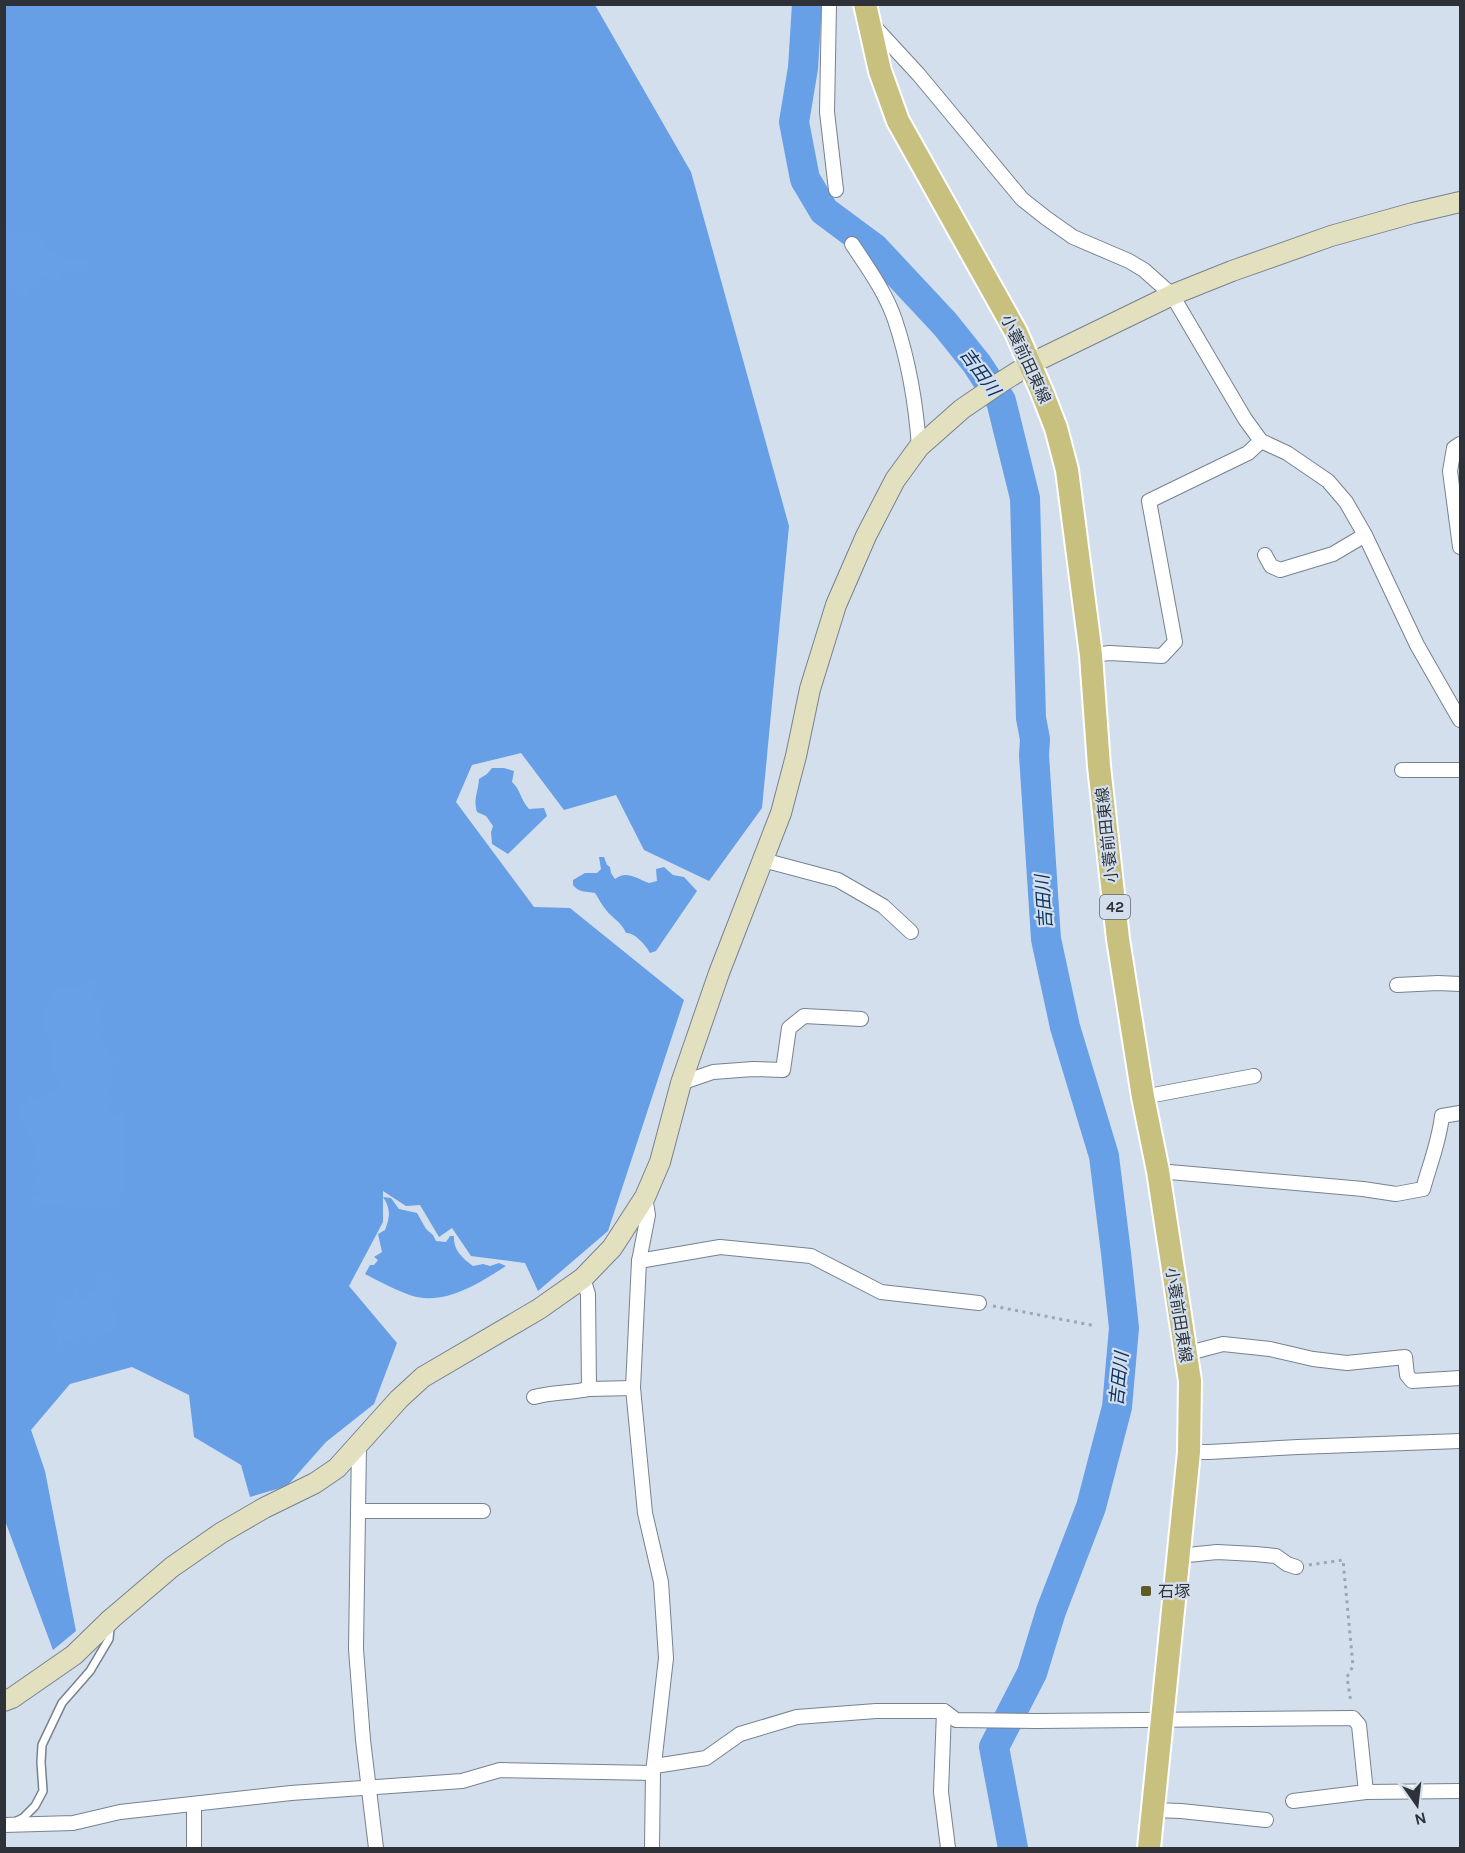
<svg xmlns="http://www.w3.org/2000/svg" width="1465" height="1853" font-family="Karla,'Noto Sans JP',sans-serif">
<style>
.forest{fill:#669fe5}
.water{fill:#68a0e7}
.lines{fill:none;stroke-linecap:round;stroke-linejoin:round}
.river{stroke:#68a0e7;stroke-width:30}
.lane-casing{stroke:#77828f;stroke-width:10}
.street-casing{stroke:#77828f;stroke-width:16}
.secondary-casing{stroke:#77828f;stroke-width:22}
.primary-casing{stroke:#fff;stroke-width:26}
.path{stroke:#9da6b2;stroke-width:3;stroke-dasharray:3 4.5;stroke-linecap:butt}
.lane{stroke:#fff;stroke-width:7}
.street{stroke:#fff;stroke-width:14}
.secondary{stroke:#e3e0bf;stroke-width:20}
.primary{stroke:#c7c07f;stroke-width:22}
.poi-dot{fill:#605a26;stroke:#d4dfee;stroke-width:2}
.labels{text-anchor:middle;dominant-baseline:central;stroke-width:4.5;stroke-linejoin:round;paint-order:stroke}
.shield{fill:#d4dfee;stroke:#60666f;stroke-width:1.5}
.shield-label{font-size:15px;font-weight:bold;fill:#2e3238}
.street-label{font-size:16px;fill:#2e3238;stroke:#d4dfee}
.poi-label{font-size:16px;fill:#2e3238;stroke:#d4dfee;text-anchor:start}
.water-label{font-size:18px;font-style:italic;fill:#0c3360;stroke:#d4dfee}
</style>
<rect width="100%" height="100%" fill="#d4dfee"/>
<!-- forest -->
<path class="forest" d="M4,5h591l96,167 98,354 -27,282 -53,73 -65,-31 -28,-55 -52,15 -43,-57 -49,12 -16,37 78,105 36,1 114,92 -76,231 -70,60 -13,-28 -54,-7 -19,-28 -13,9 -19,-32 -14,1 -23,-15v31l-34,64 48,57 -23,61 -48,38 -39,44 -37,11 -9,-32 -47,-28 -5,-42 -57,-28 -62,17 -39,46 14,41 31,160 -23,19 -49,-132z"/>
<!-- water -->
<g class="water">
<path d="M5,212l1,1 2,16 11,10 20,-1c7,9 17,20 29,20 7,1 14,-1 21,0l-1,10 -5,7 -10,-5 -10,2 -9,10 -10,-5 -11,6 -8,16 -20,-17z"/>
<path d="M492,768h12l10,3 -2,11c9,8 8,17 17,27l15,-1 3,8 -39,38 -16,-10 -1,-12 2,-6 -7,-10 -9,-4c-4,-13 1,-19 2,-33l8,-5z"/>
<path d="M599,857h5l3,8 3,2 1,6 4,6c11,-9 21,-1 34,4l8,-2 -1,-12 8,-2 9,8 11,2 13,14 -41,60 -6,2c-4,-8 -16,-21 -24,-20 -5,-12 -16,-16 -23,-27 -3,-4 -5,-9 -8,-13 -10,-2 -16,0 -22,-8v-5l12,-7h12l4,-4z"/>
<path d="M94,979l5,6 -6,7c6,13 9,23 4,37l5,13 9,10 4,12 -5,6 4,13 -6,10 -3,10 5,11 8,2 3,-5 5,6 -4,36 4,7v22l-7,18 4,6c-31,1 -62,4 -92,-6l9,-7c-5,-9 1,-22 -2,-33 -4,-19 -12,-28 -19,-45l2,-8 10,-10 10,2 17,-12v-10l-4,-6 -2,-17 -8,-30 -1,-12 14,-22 7,-5 7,4z"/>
<path d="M383,1197l8,1 8,11 18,4 9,16 7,6 3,6 10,1 4,-6h4c-1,14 8,22 19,30l10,-2 7,2 9,-3 7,3c-28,18 -64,42 -99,28 -14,-5 -28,-13 -42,-20l5,-9h4l4,-5 -4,-3 8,-5 -4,-18 7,-4c5,-13 6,-21 -2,-33z"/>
<path d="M107,1277l9,9 3,8 -7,-1v17l6,7 1,11 -25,11 -5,-3 -27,3 1,7 -5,4 -5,-30 3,-4 2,-14 8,-2 8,-6 -1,-7 6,3v10l9,-1v-7l8,-3 1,-10z"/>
</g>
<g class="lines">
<!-- river -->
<path class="river" d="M807,4l-4,64 -9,54 11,57 19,32 50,37 71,76 32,40 24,37 24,97 6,220 4,21 -1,16 12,184 19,88 39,129 12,97 8,75 -7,79 -26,100 -40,104 -19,62 -38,74 19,101"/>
<!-- lane casing -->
<g class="lane-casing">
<path id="lane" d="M15,1822l8,-4 12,-12 8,-15 -2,-29 1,-17 20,-42 28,-32 19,-32 1,-11"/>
</g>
<!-- street casing -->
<g class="street-casing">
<g id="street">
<path d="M829,4l-2,108 9,78"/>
<path d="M873,25l46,50 103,124 24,19 27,19 56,24 15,9 28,25 73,124 16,22 26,12 41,28 18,21 19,33 52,110 43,75"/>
<path d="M852,244c16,24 34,49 43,76 14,42 21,84 24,127"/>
<path d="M1460,444l-6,4 -4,23 10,76"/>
<path d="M1265,555l6,11 9,4 53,-16 32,-19"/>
<path d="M1091,655l19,-2 52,3 13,-14 -26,-141 99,-48 13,-12"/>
<path d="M1402,770h58"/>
<path d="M763,860l75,20 45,26 28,26"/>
<path d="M1397,985l41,-2 22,1"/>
<path d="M681,1083l32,-11 40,-3 30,1 6,-42 15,-12 57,3"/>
<path d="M1143,1097l111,-21"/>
<path d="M1158,1171l205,18 33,5 27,-5c7,-25 16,-47 19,-73l18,-3"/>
<path d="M645,1197l3,18 -9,46 -6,127 12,125 16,69 5,76 -13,115 -1,75"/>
<path d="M639,1261l81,-14 91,9 70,36 98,11"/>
<path d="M583,1278l5,16 1,95 44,-1"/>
<path d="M1185,1354l38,-10 47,5 43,10 34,4 58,-6 2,18 5,6 48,-3"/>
<path d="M534,1397c18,-5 37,-4 55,-8"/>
<path d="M359,1445l-3,204 7,91 13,108"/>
<path d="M1189,1452h20l89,-5 162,-6"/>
<path d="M358,1511h125"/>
<path d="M1178,1556l39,-4 38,2 21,2 11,8 9,3"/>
<path d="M944,1711l-3,81 7,56"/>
<path d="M655,1766l51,-8 34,-24 57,-17 79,-6h68l12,9 81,1 316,-3 6,7 7,67"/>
<path d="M1293,1801l73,-9 94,-1"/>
<path d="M194,1804v44"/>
<path d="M1153,1810l28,1 85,9"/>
<path d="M4,1825l69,-2 47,-11 171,-19 171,-12 38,-11 153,3"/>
</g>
</g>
<!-- secondary casing -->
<g class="secondary-casing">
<path id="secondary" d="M4,1701l8,-3 62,-43 37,-36 61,-52 49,-34 43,-25 51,-25 22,-15 62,-69 24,-22 116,-68 44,-31 29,-30 33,-51 15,-35 21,-79 38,-110 62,-160 15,-57 14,-67 26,-84 30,-69 29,-56 24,-33 43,-38 38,-26 30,-19 142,-69 60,-24 99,-35 82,-23 47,-11"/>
</g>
<!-- primary casing -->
<g class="primary-casing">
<path id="primary" d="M865,4l15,67 18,50 118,211 26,60 14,36 11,42 24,185 8,111 19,173 25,158 15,74 32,210 -1,71 -40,396"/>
</g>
<!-- path -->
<g class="path">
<path d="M993,1306l103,20"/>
<path d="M1309,1565l34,-5 10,106 -6,11 4,26"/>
</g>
<!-- lane -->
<use href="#lane" class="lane"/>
<!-- street -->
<use href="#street" class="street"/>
<!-- secondary -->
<use href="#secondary" class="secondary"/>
<!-- primary -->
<use href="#primary" class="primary"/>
</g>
<!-- markers -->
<rect class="poi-dot" x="1140" y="1585" width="12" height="12" rx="3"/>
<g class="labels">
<!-- shield labels -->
<rect class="shield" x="1100" y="895" width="30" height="24" rx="4.5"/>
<g class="shield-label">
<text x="1115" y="907">42</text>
</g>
<!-- street labels -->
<g class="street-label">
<text transform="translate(1026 359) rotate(65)">小蓑前田東線</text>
<text transform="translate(1107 835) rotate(-96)">小蓑前田東線</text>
<text transform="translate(1179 1315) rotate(81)">小蓑前田東線</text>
</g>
<!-- poi labels -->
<g class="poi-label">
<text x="1158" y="1591">石塚</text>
</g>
<!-- water labels -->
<g class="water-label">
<text transform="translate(980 372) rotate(54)">吉田川</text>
<text transform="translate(1044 902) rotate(-94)">吉田川</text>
<text transform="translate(1119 1379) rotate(-84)">吉田川</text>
</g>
</g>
<!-- border -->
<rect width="1465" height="1853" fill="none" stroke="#2e3238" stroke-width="12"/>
<!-- north arrow -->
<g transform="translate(1417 1805) rotate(166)" stroke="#d4dfee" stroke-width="4.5" paint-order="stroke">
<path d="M0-4.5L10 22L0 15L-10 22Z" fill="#2e3238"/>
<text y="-9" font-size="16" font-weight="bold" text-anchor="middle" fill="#2e3238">N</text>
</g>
</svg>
